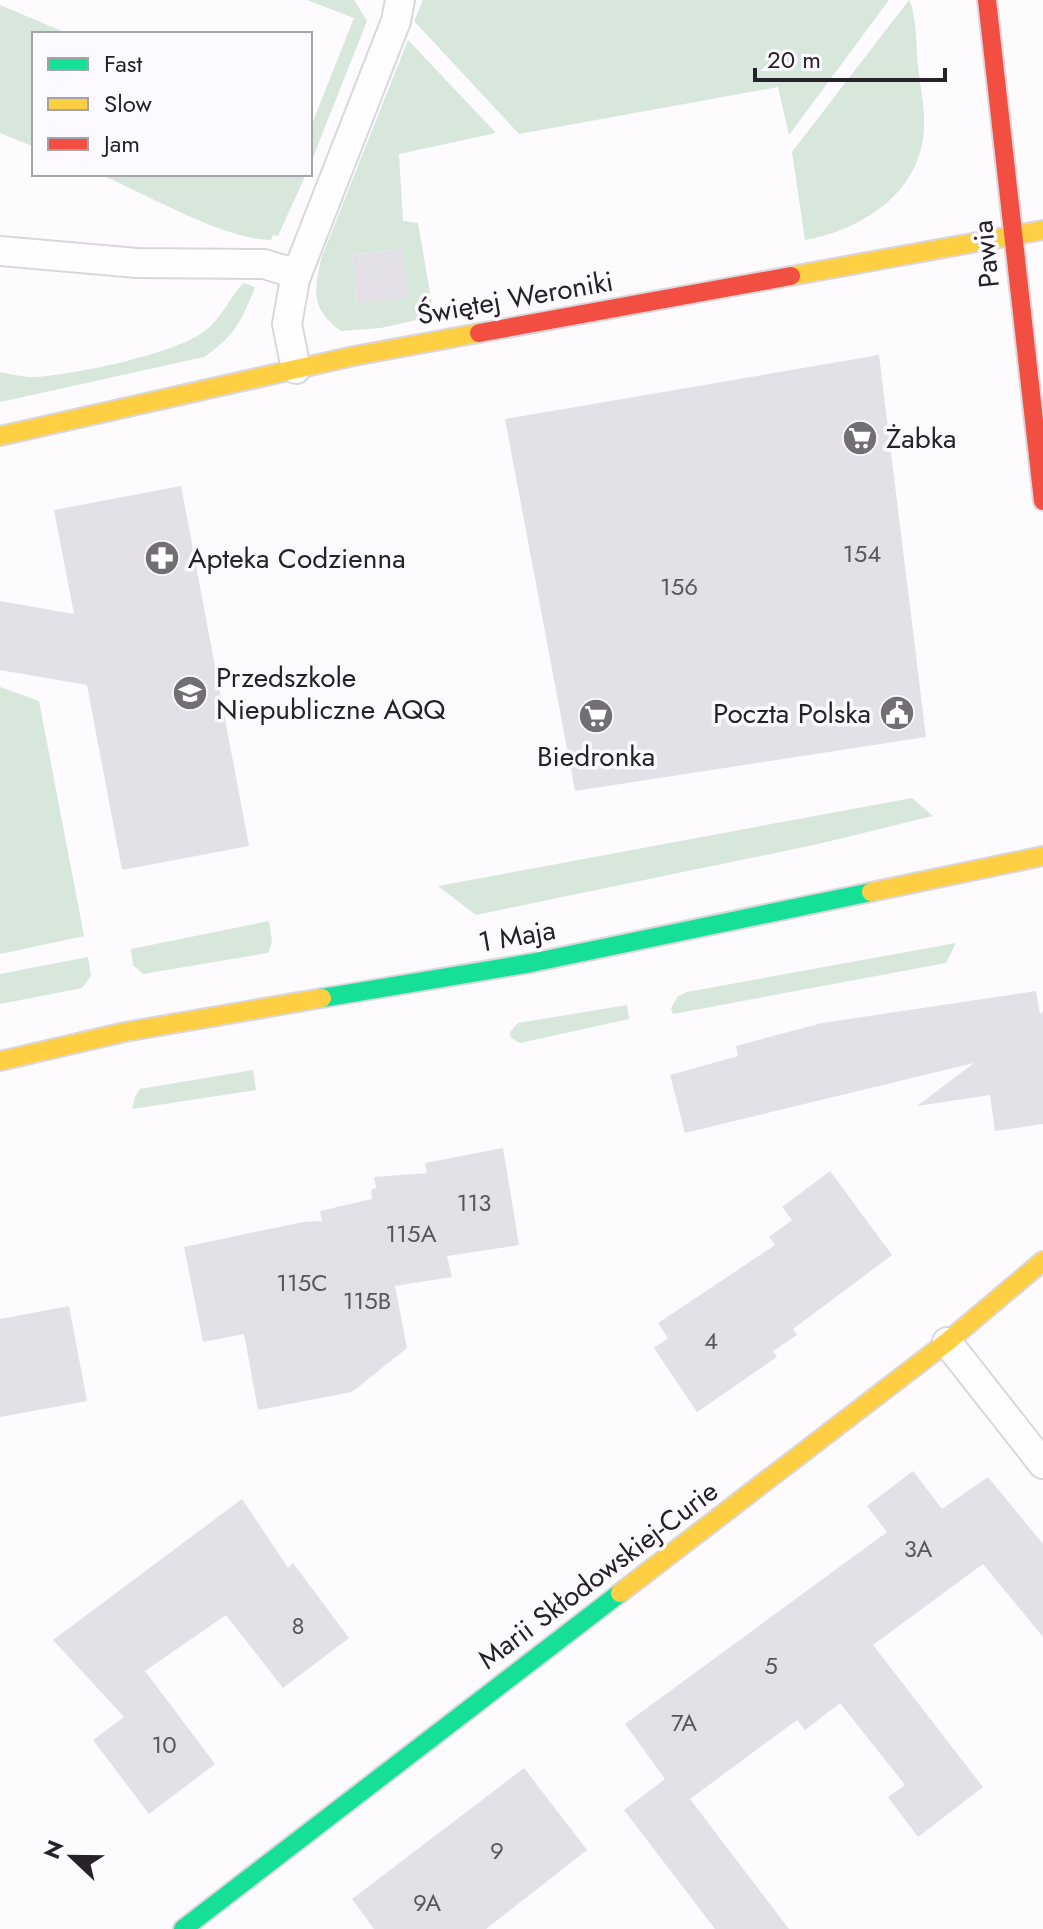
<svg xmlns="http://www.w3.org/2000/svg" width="1043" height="1929" font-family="Jost,sans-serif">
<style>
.green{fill:#d7e7dc;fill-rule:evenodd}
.building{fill:#e3e0e7}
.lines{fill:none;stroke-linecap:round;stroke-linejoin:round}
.lane-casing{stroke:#dad7dc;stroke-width:32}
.fast-casing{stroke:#dad7dc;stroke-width:22}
.slow-casing{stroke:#dad7dc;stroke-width:22}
.jam-casing{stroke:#dad7dc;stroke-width:22}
.lane{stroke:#fffeff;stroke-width:28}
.fast{stroke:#16e098;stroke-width:18}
.slow{stroke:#ffcf43;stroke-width:18}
.jam{stroke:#f24e42;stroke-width:18}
.labels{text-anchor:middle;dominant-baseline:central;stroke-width:7;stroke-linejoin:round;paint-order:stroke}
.number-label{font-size:24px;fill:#5a565c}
.street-label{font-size:28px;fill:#272229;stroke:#fdfaff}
.poi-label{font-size:28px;fill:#272229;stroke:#fdfaff;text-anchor:start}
</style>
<rect width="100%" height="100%" fill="#fdfbfe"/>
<!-- green -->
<g class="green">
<path d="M307,0h47l13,21 -57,144v-36l44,-111z"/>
<path d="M423,0h466l-100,135 -11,-48 -259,47 -105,-113z"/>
<path d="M909,0c8,15 7,47 9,66 2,19 7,41 6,61 -2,65 -62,103 -119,113l-13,-88z"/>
<path d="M0,5l69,29h-35v113l-34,-14z"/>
<path d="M408,40l88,93 -97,21 4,67 15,2 16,93 -53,12 -40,3c-30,-21 -27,-40 -20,-72zM402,249l-45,54 -5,-48z"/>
<path d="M99,174h207l-28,62 -5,-1 -2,5c-47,0 -126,-47 -172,-66z"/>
<path d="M244,283l11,4c-13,33 -21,50 -51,70l-204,45v-30c11,2 25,6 36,5 40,-3 141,-23 170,-47 17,-13 27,-39 38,-47z"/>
<path d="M0,687l39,14 45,235 -84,18z"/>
<path d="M912,798l21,18 -119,29 -338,70 -38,-29z"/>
<path d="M269,921l3,21 -4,11 -125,21 -10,-9 -2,-16z"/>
<path d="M956,943l-10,20 -273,51 -2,-6 7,-12 9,-4z"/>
<path d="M88,957l3,19 -9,12 -82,16v-30z"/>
<path d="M627,1005l2,14 -109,24 -9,-5 -1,-6 8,-9z"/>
<path d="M253,1070l3,20 -124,19 3,-12 5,-8z"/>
</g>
<!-- building -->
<g class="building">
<path d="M403,249l5,49 -51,5 -5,-48z"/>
<path d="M879,355l47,382 -351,54 -70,-372z"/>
<path d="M181,486l68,360 -127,24 -35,-185 -87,-15v-69l74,13 -20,-104z"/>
<path d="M1036,991l4,23 3,-3v113l-48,7 -5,-36 -73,11 57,-43 -289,70 -15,-58 68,-19 -2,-10 86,-23z"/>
<path d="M503,1148l16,97 -72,11 5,21 -57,9 12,62 -55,44 -94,18 -14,-76 -41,8 -19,-95 119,-25 19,-1 -2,-10 52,-12 -1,-9 5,-2 -2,-11 53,-4 -2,-10z"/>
<path d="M830,1171l62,84 -99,74 4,6 -24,16 4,6 -80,55 -43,-64 14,-10 -10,-15 117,-78 -6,-8 23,-17 -10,-13z"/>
<path d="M69,1306l18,95 -87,16v-98z"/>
<path d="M913,1471l29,38 46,-32 55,67v93l-60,-73 -110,81 110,142 -65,50 -30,-40 17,-12 -65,-82 -35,27 -8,-10 -107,79 99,130h-74l-91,-119 41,-31 -40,-55 262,-192 -20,-26z"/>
<path d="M242,1499l46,69 5,-5 56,75 -66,50 -57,-73 -81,56 70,93 -66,50 -56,-74 31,-23 -71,-77z"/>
<path d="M524,1768l63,82 -101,79h-112l-22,-30z"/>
</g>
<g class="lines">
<!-- lane casing -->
<g class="lane-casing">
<g id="lane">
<path d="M0,251l137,12 127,1 33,10"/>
<path d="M296,369l-9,-45 8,-45 101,-258 4,-21"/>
<path d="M947,1342l96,122"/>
</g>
</g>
<!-- fast casing -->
<g class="fast-casing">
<g id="fast">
<path d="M322,998l209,-35 340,-71"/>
<path d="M183,1929l437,-336"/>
</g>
</g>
<!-- slow casing -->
<g class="slow-casing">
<g id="slow">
<path d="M791,276l252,-46"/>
<path d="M0,436l354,-80 125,-23"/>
<path d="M871,892l172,-36"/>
<path d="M0,1061l125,-29 197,-34"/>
<path d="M620,1593l327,-251 96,-81"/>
</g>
</g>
<!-- jam casing -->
<g class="jam-casing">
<g id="jam">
<path d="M987,0l56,501"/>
<path d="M479,333l312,-57"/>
</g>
</g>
<!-- lane -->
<use href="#lane" class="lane"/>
<!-- fast -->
<use href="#fast" class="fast"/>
<!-- slow -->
<use href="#slow" class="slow"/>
<!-- jam -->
<use href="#jam" class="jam"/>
</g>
<!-- icons -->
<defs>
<g id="supermarket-disc" transform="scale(1.8)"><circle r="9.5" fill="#726e74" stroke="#fdfaff"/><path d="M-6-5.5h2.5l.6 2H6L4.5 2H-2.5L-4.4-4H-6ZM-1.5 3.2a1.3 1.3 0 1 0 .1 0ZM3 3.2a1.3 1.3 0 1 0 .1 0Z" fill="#fff"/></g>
<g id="pharmacy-disc" transform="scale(1.8)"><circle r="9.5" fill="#726e74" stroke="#fdfaff"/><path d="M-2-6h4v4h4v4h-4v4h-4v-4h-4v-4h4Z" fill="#fff"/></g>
<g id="school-disc" transform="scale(1.8)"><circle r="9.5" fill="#726e74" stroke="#fdfaff"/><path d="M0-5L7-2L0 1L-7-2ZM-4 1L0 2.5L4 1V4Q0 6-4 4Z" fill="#fff"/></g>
<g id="civic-disc" transform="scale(1.8)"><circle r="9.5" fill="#726e74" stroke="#fdfaff"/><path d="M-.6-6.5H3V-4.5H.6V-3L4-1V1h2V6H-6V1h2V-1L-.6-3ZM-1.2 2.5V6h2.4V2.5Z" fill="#fff"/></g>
</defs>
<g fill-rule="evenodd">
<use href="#supermarket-disc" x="860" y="438"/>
<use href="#pharmacy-disc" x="162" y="558"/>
<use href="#school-disc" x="190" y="693"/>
<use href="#civic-disc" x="897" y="713"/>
<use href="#supermarket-disc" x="596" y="716"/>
</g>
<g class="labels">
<!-- number labels -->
<g class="number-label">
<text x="862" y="553">154</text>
<text x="679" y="586">156</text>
<text x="474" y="1202">113</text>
<text x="411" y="1233">115A</text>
<text x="302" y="1282">115C</text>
<text x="367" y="1300">115B</text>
<text x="711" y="1340">4</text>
<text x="918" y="1548">3A</text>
<text x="298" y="1625">8</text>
<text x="771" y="1665">5</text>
<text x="684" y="1722">7A</text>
<text x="164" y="1744">10</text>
<text x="497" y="1850">9</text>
<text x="427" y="1902">9A</text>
</g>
<!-- street labels -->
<g class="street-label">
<text transform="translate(986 254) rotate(-96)">Pawia</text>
<text transform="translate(515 298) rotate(-10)">Świętej Weroniki</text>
<text transform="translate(517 936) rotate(-10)">1 Maja</text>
<text transform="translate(598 1575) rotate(-37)">Marii Skłodowskiej-Curie</text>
</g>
<!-- poi labels -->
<g class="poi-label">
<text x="886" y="438">Żabka</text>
<text x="188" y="558">Apteka Codzienna</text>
<text x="216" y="677">Przedszkole<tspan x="216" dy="32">Niepubliczne AQQ</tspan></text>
<text x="871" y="713" text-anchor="end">Poczta Polska</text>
<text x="596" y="756" text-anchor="middle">Biedronka</text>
</g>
</g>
<!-- legend -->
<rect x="32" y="32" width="280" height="144" fill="#fdfaff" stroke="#a7a4a9" stroke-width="2"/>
<rect x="48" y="58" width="40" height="12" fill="#16e098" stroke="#a7a4a9" stroke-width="2"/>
<text x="104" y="72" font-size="24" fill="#272229">Fast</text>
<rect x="48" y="98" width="40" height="12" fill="#ffcf43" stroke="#a7a4a9" stroke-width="2"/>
<text x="104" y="112" font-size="24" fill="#272229">Slow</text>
<rect x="48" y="138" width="40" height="12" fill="#f24e42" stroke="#a7a4a9" stroke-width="2"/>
<text x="104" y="152" font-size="24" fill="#272229">Jam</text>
<!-- north arrow -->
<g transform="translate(72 1857) rotate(292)" stroke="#fdfaff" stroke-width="6" paint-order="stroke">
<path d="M0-6L14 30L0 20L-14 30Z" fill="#272229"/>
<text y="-12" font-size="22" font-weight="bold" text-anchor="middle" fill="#272229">N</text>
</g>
<!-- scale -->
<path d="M755 68v12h190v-12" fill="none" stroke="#272229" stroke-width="4"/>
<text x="767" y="68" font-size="24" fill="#272229" stroke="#fdfaff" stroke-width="6" paint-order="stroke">20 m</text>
</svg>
